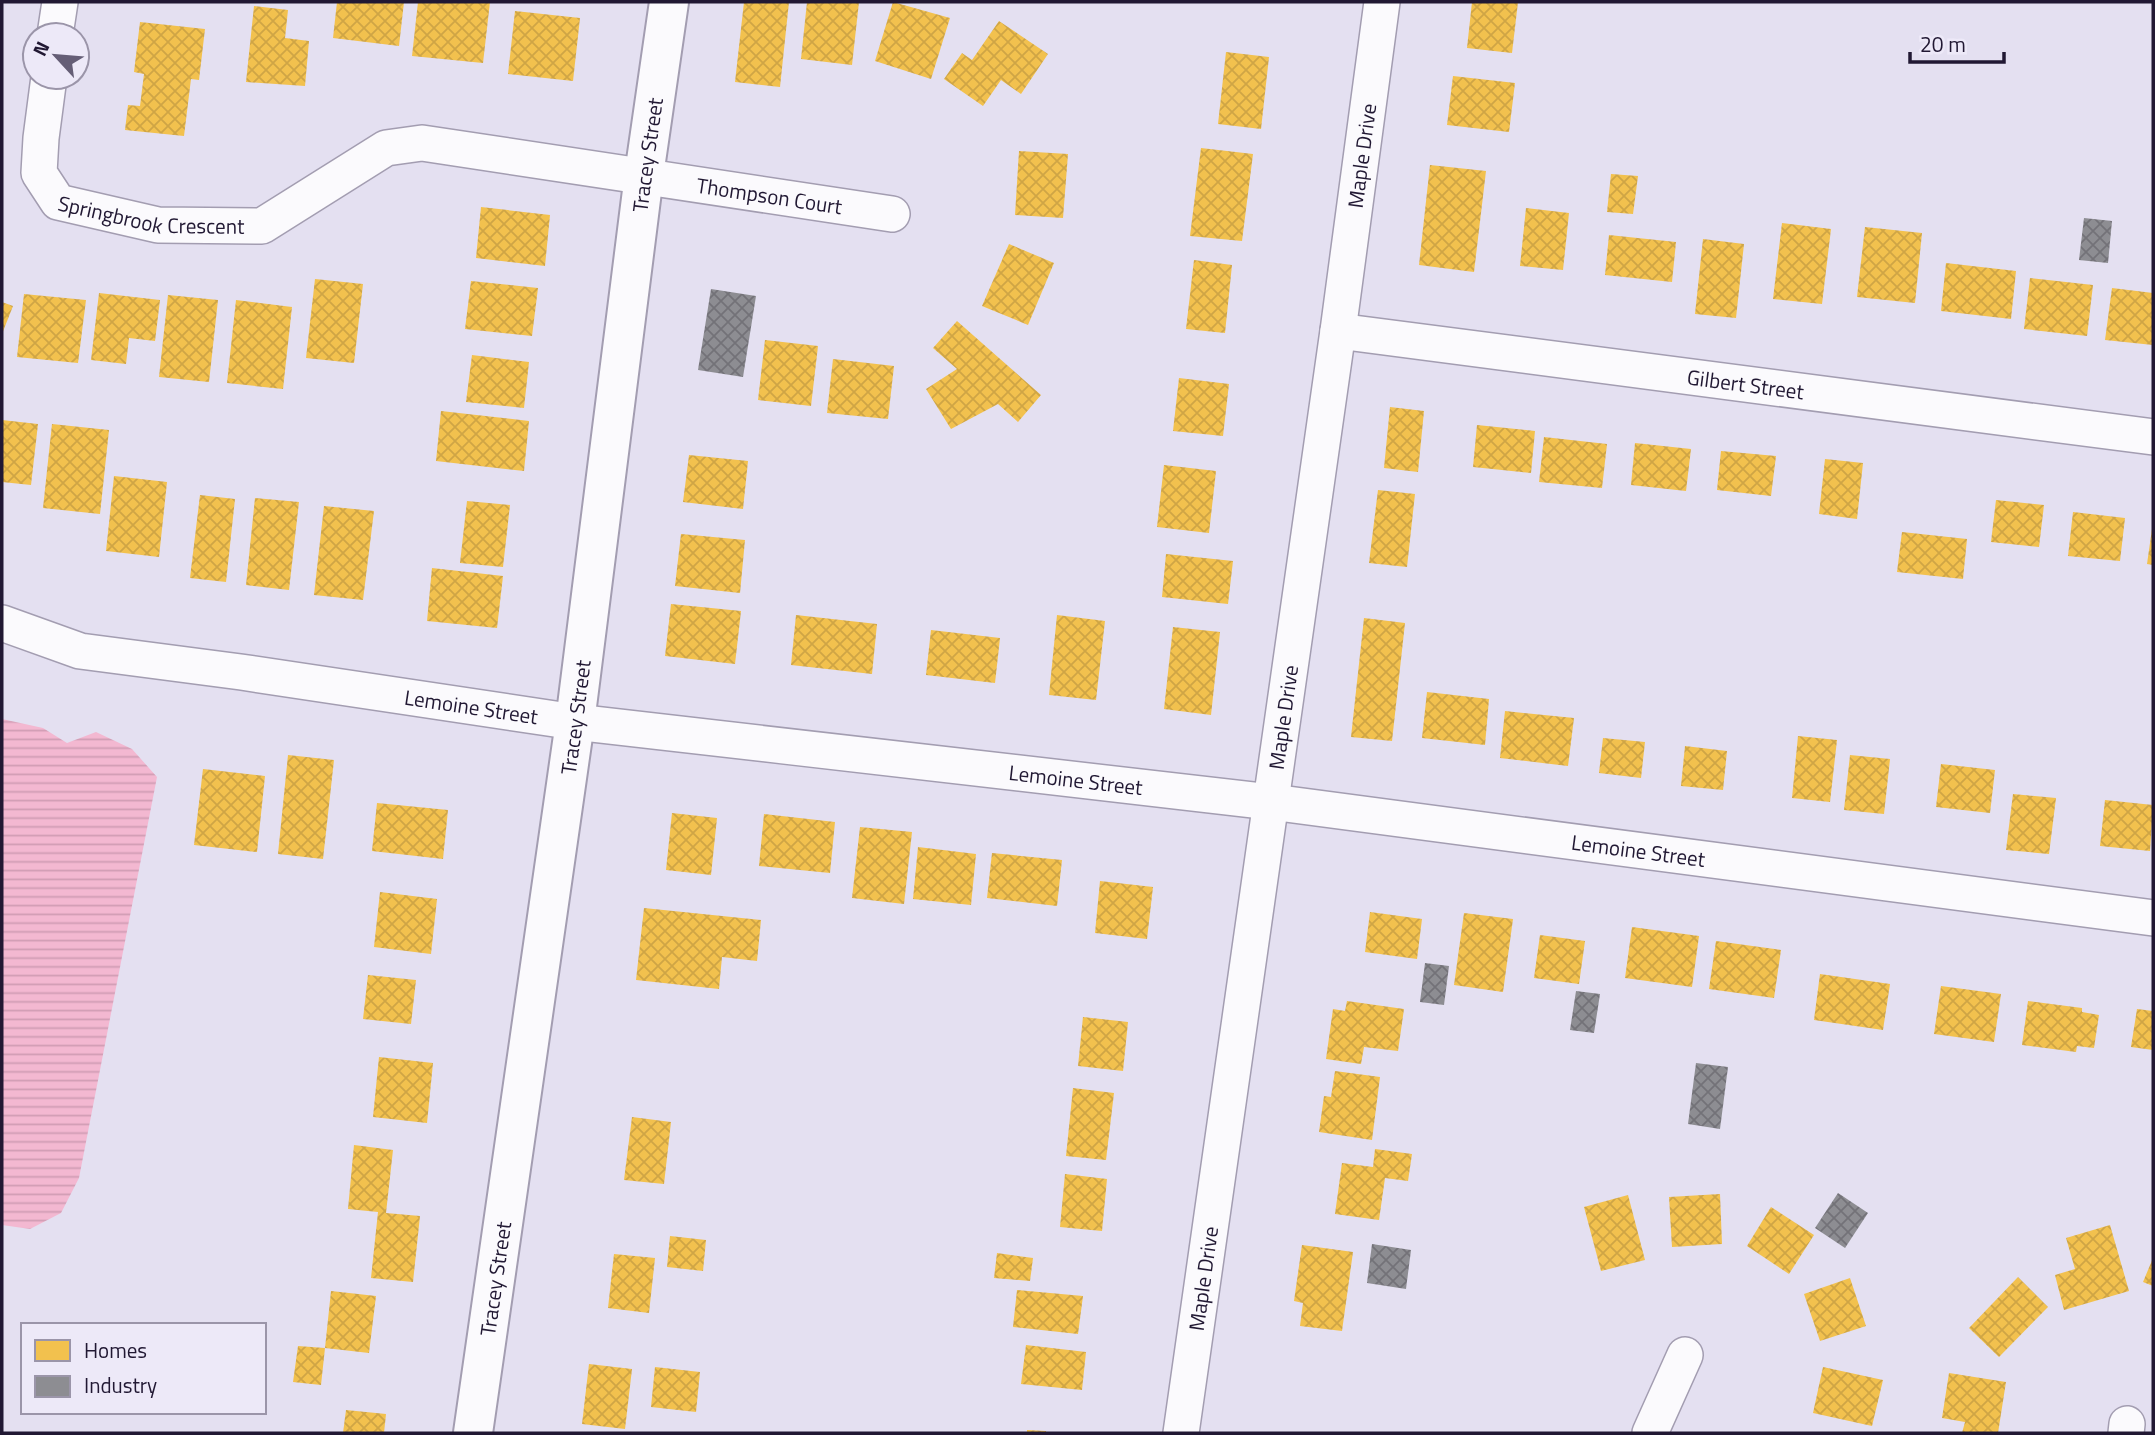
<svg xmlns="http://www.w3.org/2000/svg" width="2155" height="1435" font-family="'Titillium Web',sans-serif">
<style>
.water{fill:url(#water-rules)}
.homes{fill:url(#homes-cross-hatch)}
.industry{fill:url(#industry-cross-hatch)}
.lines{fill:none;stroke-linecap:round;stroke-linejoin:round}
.street-casing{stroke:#a39db1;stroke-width:38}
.secondary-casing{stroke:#a39db1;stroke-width:42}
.street{stroke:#fbfafd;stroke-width:35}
.secondary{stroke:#fbfafd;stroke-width:38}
.labels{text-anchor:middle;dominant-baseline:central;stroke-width:7;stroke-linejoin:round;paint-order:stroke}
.street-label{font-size:21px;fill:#211833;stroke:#ede9f8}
</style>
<defs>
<pattern id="water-rules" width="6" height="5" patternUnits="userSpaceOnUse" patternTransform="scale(1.75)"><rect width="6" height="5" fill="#f3b8d1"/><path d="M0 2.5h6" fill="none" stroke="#d09db4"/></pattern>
<pattern id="homes-cross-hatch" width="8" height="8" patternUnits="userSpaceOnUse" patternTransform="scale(1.75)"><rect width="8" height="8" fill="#f2c14e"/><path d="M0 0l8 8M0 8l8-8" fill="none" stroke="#cfa545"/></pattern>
<pattern id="industry-cross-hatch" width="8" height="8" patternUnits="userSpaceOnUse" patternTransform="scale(1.75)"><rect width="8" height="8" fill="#8d8d92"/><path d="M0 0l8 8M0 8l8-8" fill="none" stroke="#737278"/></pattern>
</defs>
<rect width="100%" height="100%" fill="#e4e0f1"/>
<!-- water -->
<path class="water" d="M2,719l41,9 24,15 29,-11 36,17 25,28 -78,401 -18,35 -31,16 -28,-4z"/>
<!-- homes -->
<g class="homes">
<path d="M337,2h67l-5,44 -66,-8z"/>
<path d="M418,2h72l-7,61 -71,-7z"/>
<path d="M744,2h45l-9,85 -45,-5z"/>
<path d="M807,2h52l-7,63 -51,-6z"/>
<path d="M893,2l57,16 -19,61 -56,-18z"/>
<path d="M1472,2h46l-6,51 -45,-5z"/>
<path d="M254,6l34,4 -3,28 24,3 -4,45 -59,-4z"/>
<path d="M515,11l65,7 -7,63 -65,-7z"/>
<path d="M999,21l49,33 -27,40 -20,-14 -18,26 -39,-27 18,-26 10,7z"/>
<path d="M140,22l65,7 -6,51 -8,-1 -7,57 -59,-6 3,-25 12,1 4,-32 -10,-2z"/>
<path d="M1226,52l43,5 -8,72 -43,-5z"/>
<path d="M1453,76l62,7 -6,49 -62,-7z"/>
<path d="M1201,148l52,6 -11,87 -52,-5z"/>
<path d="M1019,151l49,3 -5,64 -48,-3z"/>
<path d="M1430,165l56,6 -12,101 -55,-7z"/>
<path d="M1611,174l27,2 -5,38 -26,-2z"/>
<path d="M481,207l69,8 -5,51 -69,-8z"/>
<path d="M1526,208l43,5 -6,57 -43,-4z"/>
<path d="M1782,223l49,6 -9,75 -49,-5z"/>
<path d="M1865,227l57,6 -7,70 -58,-6z"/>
<path d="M1609,235l67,7 -4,40 -67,-7z"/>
<path d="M1703,239l41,5 -8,74 -41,-4z"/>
<path d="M1009,244l45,19 -26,62 -46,-19z"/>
<path d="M1194,260l38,5 -7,68 -39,-4z"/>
<path d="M1946,263l70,8 -5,48 -70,-8z"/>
<path d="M2030,278l63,7 -6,51 -63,-7z"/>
<path d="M315,279l48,5 -9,79 -48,-5z"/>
<path d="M471,281l67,7 -6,48 -67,-7z"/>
<path d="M2112,288l41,5v52l-48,-5z"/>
<path d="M99,293l61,7 -5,41 -26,-3 -3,26 -35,-4z"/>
<path d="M24,294l62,6 -8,63 -61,-6z"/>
<path d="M168,295l50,5 -9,82 -50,-5z"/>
<path d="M236,300l56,7 -9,82 -56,-6z"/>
<path d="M2,302l11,4 -11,28z"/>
<path d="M957,321l84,74 -23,27 -20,-18 -47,25 -25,-40 31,-20 -24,-21z"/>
<path d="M765,340l53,6 -7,60 -53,-6z"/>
<path d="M472,355l57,7 -5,46 -58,-6z"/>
<path d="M833,359l61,7 -6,53 -61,-6z"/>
<path d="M1179,378l50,6 -6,52 -50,-5z"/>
<path d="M1390,407l34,4 -6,61 -34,-4z"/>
<path d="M441,411l88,10 -5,50 -88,-10z"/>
<path d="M2,420l36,4 -7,61 -29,-3z"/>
<path d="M52,424l57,6 -9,84 -57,-6z"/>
<path d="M1477,425l58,6 -4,42 -58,-6z"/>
<path d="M1544,437l63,7 -5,44 -63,-6z"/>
<path d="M1635,443l56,6 -5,42 -55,-6z"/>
<path d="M1721,451l55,5 -5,40 -54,-6z"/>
<path d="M689,455l59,6 -5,48 -60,-7z"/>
<path d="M1825,459l38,4 -6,56 -38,-5z"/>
<path d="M1164,465l52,6 -7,62 -52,-6z"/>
<path d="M114,476l53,6 -8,75 -53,-6z"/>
<path d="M1378,490l37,4 -8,73 -38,-4z"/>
<path d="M200,495l35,4 -9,83 -36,-4z"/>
<path d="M255,498l44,4 -10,88 -43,-5z"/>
<path d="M1996,500l48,5 -5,42 -48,-5z"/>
<path d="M467,501l43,4 -7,62 -43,-4z"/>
<path d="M324,506l50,5 -11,89 -49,-5z"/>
<path d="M2073,512l52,6 -5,43 -52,-5z"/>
<path d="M2152,529h1v36l-6,-1z"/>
<path d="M1902,532l65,7 -4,40 -66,-7z"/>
<path d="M681,534l64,6 -5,53 -65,-7z"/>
<path d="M1166,554l67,7 -5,43 -66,-7z"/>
<path d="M432,568l71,8 -6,52 -70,-7z"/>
<path d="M671,604l70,7 -6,53 -70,-8z"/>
<path d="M796,615l81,9 -5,50 -81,-9z"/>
<path d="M1057,615l48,6 -9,79 -47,-5z"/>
<path d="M1364,618l41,5 -13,118 -41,-4z"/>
<path d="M1173,627l47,5 -9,83 -47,-6z"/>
<path d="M931,630l69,8 -5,45 -69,-8z"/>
<path d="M1427,692l62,7 -4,46 -63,-7z"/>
<path d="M1505,711l69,7 -6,48 -68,-8z"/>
<path d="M1798,736l39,4 -7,62 -38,-4z"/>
<path d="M1603,738l42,4 -4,36 -42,-5z"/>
<path d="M1685,746l42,5 -4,39 -42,-4z"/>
<path d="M288,755l46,5 -11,99 -45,-5z"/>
<path d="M1850,755l40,4 -6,55 -40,-4z"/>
<path d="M1941,764l54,6 -5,43 -54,-6z"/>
<path d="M203,769l62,7 -8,76 -63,-7z"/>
<path d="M2013,794l43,4 -7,56 -43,-4z"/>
<path d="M2105,800l48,5 -3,46 -50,-5z"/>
<path d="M377,803l71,7 -5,49 -71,-8z"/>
<path d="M672,813l45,5 -6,57 -45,-5z"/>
<path d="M764,814l71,8 -5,51 -71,-7z"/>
<path d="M860,827l52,5 -8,72 -52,-6z"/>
<path d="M918,847l58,7 -5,51 -58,-6z"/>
<path d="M992,853l70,7 -5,46 -70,-8z"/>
<path d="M1100,881l53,6 -6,52 -52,-6z"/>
<path d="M380,892l57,7 -6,55 -57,-7z"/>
<path d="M644,908l117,12 -4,41 -35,-4 -3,32 -83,-9z"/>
<path d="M1370,912l52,7 -5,40 -52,-7z"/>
<path d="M1464,913l49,6 -10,73 -49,-7z"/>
<path d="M1632,927l67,9 -7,51 -67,-9z"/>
<path d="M1540,935l45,6 -6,43 -45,-6z"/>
<path d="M1716,941l65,9 -7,48 -65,-9z"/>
<path d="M1820,974l70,10 -7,46 -69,-10z"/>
<path d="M368,975l48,5 -5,44 -48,-5z"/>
<path d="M1941,986l60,8 -7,48 -60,-8z"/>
<path d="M1347,1001l57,8 -6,42 -34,-4 -3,17 -35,-5 7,-50 12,2z"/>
<path d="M2028,1001l54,7v4l17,3 -5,33 -17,-2 -1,6 -54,-7z"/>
<path d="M2137,1009l16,2v39l-22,-3z"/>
<path d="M1083,1017l45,5 -5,49 -45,-5z"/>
<path d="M379,1057l54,6 -6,60 -54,-6z"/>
<path d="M1335,1071l45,6 -8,63 -53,-8 5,-36 7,1z"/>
<path d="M1073,1088l41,5 -8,67 -40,-4z"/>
<path d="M632,1117l39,5 -7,62 -40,-4z"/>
<path d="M354,1145l39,5 -7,63 34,3 -7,66 -42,-4 7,-66 -30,-3z"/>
<path d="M1375,1149l37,5 -4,27 -23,-3 -6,42 -44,-6 7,-51 31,4z"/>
<path d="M1065,1174l42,5 -5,52 -42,-4z"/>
<path d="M1720,1194l2,50 -50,3 -3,-50z"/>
<path d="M1628,1195l17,65 -44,11 -17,-64z"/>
<path d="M1771,1207l43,28 -25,39 -42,-28z"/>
<path d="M2110,1225l19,66 -65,19 -9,-35 20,-6 -9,-31z"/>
<path d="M670,1236l36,4 -3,31 -36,-4z"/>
<path d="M1302,1245l51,7 -11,79 -42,-5 3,-23 -9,-2z"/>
<path d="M997,1253l36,5 -3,23 -36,-3z"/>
<path d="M614,1254l41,4 -6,55 -41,-5z"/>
<path d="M2153,1258v28l-10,-4z"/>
<path d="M2018,1277l30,30 -49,50 -30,-29z"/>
<path d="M1850,1278l16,48 -46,15 -16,-47z"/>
<path d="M1017,1290l66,6 -5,38 -65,-7z"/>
<path d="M331,1291l45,5 -7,57 -44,-5 -4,37 -28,-3 5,-36 27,2z"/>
<path d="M1026,1345l60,7 -4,38 -61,-6z"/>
<path d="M589,1364l43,5 -7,60 -43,-5z"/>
<path d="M655,1367l45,5 -4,40 -45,-5z"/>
<path d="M1823,1367l60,13 -11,46 -59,-13z"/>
<path d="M1949,1373l57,9 -8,51h-36l3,-11 -23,-4z"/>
<path d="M346,1410l40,4 -2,19h-41z"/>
<path d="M1027,1430l19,1v2h-19z"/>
</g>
<!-- industry -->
<g class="industry">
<path d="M2084,218l28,3 -4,42 -29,-3z"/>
<path d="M711,289l45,7 -13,81 -45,-7z"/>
<path d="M1425,963l24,3 -5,39 -24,-3z"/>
<path d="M1576,991l24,3 -6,39 -24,-3z"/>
<path d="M1696,1063l32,4 -8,62 -32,-5z"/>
<path d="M1838,1193l30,20 -23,35 -30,-20z"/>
<path d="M1372,1244l39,6 -5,39 -39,-6z"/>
</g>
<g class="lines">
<!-- street casing -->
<g class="street-casing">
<g id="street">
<path d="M55,35l5,-33"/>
<path id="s1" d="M49,77l-8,61 -2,35 19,29 100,23 104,1 124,-78 36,-5 470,71"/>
<path id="s2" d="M1338,331l815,106"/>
<path id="s3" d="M2,623l78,28 161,21 334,50 696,80 882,116"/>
<path id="s4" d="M1181,1433l157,-1102 44,-329"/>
<path d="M1650,1433l35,-78"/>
<path d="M2126,1433l1,-9"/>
</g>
</g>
<!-- secondary casing -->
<g class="secondary-casing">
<g id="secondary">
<path id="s5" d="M473,1433l102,-711 69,-547 25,-173"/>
</g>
</g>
<!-- street -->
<use href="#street" class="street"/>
<!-- secondary -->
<use href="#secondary" class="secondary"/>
</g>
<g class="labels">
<!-- street labels -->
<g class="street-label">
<text stroke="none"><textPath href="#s5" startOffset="1290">Tracey Street</textPath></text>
<text stroke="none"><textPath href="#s4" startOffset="1290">Maple Drive</textPath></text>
<text stroke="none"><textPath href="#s1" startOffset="872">Thompson Court</textPath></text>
<text stroke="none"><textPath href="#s1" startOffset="226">Springbrook Crescent</textPath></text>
<text stroke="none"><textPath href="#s2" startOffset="411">Gilbert Street</textPath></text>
<text stroke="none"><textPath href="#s3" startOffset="478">Lemoine Street</textPath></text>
<text stroke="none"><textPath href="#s5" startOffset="723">Tracey Street</textPath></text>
<text stroke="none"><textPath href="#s4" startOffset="723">Maple Drive</textPath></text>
<text stroke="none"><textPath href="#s3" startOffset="1087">Lemoine Street</textPath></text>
<text stroke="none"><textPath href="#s3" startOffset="1654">Lemoine Street</textPath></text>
<text stroke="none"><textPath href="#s5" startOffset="156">Tracey Street</textPath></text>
<text stroke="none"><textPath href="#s4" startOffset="156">Maple Drive</textPath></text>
</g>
</g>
<!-- border -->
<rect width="2155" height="1435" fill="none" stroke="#211833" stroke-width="7"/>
<!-- legend -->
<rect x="21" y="1323" width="245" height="91" fill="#ede9f8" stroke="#9b95a9" stroke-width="2"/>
<rect x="35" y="1340" width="35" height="21" fill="#f2c14e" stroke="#9b95a9" stroke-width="2"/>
<text x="84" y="1358" font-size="21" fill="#211833">Homes</text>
<rect x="35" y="1376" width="35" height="21" fill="#8d8d92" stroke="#9b95a9" stroke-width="2"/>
<text x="84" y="1393" font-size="21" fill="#211833">Industry</text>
<!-- north arrow -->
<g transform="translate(56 56) rotate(296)"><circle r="33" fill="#ede9f8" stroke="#9b95a9" stroke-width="2"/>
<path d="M0-5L12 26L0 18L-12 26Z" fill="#655e76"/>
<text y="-10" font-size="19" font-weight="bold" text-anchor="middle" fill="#211833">N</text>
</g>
<!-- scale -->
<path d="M1910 52v10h94v-10" fill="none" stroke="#211833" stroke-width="3.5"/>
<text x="1920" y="52" font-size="21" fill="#211833" stroke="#ede9f8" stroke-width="5" paint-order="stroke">20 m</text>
</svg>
